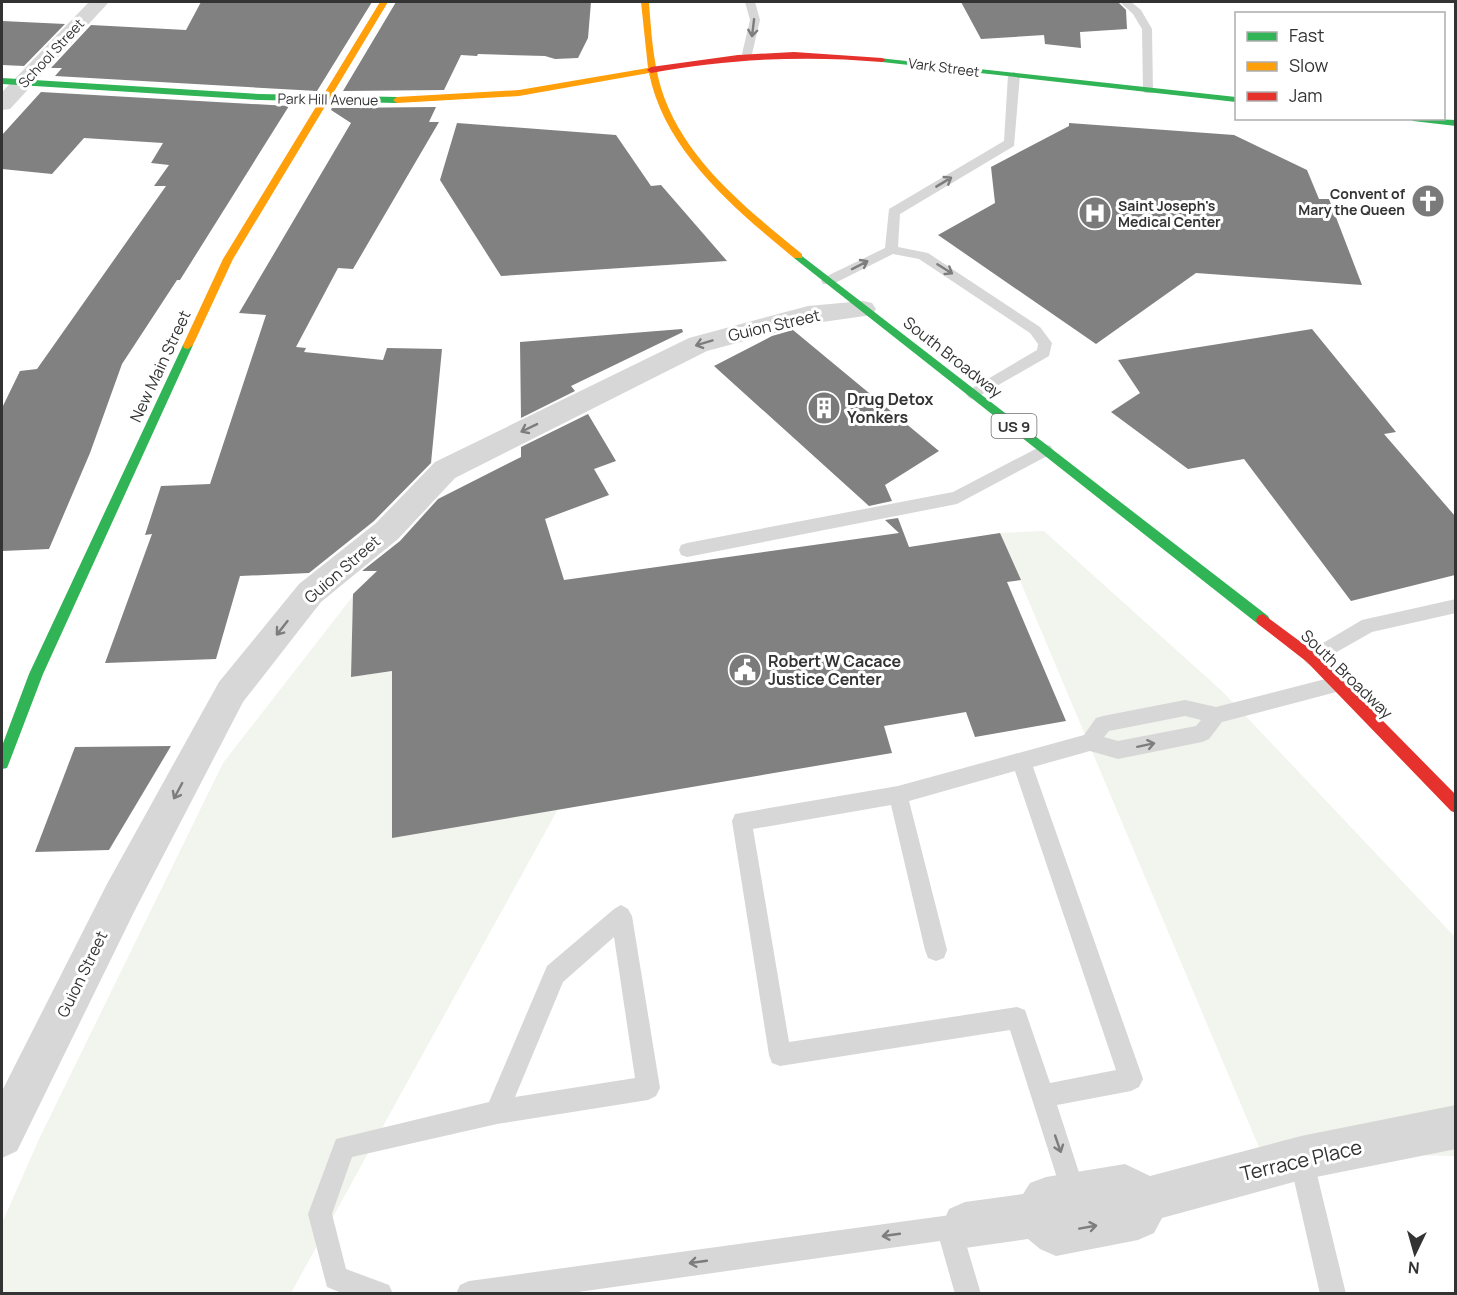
<svg xmlns="http://www.w3.org/2000/svg" width="1457" height="1295" font-family="Manrope,sans-serif">
<style>
.green{fill:#f1f5ed}
.building{fill:#818181}
.lines{fill:none;stroke-linecap:round;stroke-linejoin:round}
.lane{fill:#d7d7d7;fill-rule:evenodd}
.street{fill:#d7d7d7;fill-rule:evenodd}
.fast{fill:#30b455;fill-rule:evenodd}
.slow{fill:#ff9f0a;fill-rule:evenodd}
.jam{fill:#e5322d;fill-rule:evenodd}
.oneway{stroke:#7d7d7d}
.labels{text-anchor:middle;dominant-baseline:central;stroke-width:6;stroke-linejoin:round;paint-order:stroke}
.far-street-label{font-size:14px;fill:#333;stroke:#fff}
.far-poi-label{font-size:14px;font-weight:bold;fill:#333;stroke:#fff;text-anchor:end}
.shield{fill:#fff;stroke:#707070;stroke-width:1.5}
.shield-label{font-size:15px;font-weight:bold;fill:#333}
.street-label{font-size:16px;fill:#333;stroke:#fff}
.poi-label{font-size:16px;font-weight:bold;fill:#333;stroke:#fff;text-anchor:start}
.near-street-label{font-size:20px;fill:#333;stroke:#fff}
</style>
<rect width="100%" height="100%" fill="#fff"/>
<!-- green -->
<g class="green">
<path d="M1044,531l179,161 232,245v219l-194,-4 -261,-619z"/>
<path d="M353,596l-2,81 41,-6v166l166,-28 -267,484 -289,1v-71l38,-86 183,-374z"/>
</g>
<!-- building -->
<g class="building">
<path d="M201,2h171l-55,89 -262,-15 7,-8h-11l40,-43 95,5z"/>
<path d="M396,2h195l-3,36 -10,20 -23,1 -10,-3 -67,-2 -1,2 -16,-1 -17,35 -101,1z"/>
<path d="M961,2h157l8,8 1,19 -47,3 1,16 -36,-4 -1,-9 -63,4z"/>
<path d="M2,21l63,3 -41,42 -22,-1z"/>
<path d="M41,92l248,14 -109,174h-3l-55,84 -32,89 -41,96 -47,2v-143l18,-37 17,-2 129,-183h-12l15,-21 -18,-2 12,-20 -79,-5 -32,36 -50,-5v-34z"/>
<path d="M436,107l-7,15h10l-86,147 -15,-1 -42,79 10,1 -2,4 79,8 4,-12 55,1 -11,114 -57,58 -65,52 -69,3 -24,83 -111,4 47,-129 -7,1 16,-49 49,-2 56,-169 -27,-2 112,-190 -20,-13 1,-2z"/>
<path d="M457,123l159,12 35,51 10,-1 66,76 -226,15 -61,-96z"/>
<path d="M1069,123l165,12 73,35 12,29h10l33,86 -166,-12 -100,71 -158,-109 57,-32 -4,-36 78,-41z"/>
<path d="M682,329l1,3 -112,54 4,5 -54,27 -1,-76z"/>
<path d="M1312,329l84,103 -12,2 71,82v59l-104,26 -107,-142 -56,10 -77,-57 29,-19 -22,-33z"/>
<path d="M793,330l146,121 -54,34 7,16 -23,5 -155,-140 58,-30z"/>
<path d="M588,414l28,47 -22,8 15,26 -64,24 19,61 335,-47 -14,-13 13,-2 11,29 91,-14 21,47 -14,2 59,139 -91,16 -9,-25 -82,14 8,27 -500,85v-167l-41,6 2,-83 24,-23h-15l38,-30 38,-42 83,-42v-10z"/>
<path d="M171,746l-62,104 -74,2 40,-105z"/>
</g>
<g class="lines">
<!-- lane -->
<g class="lane">
<path d="M745,2h10l5,18 -8,34 -5,3 -5,-3 8,-34z"/>
<path d="M1120,2h11l10,8 11,19 1,64h-8l-2,-2 -1,-62 -9,-15z"/>
<path d="M1014,72l6,3 -6,71 -114,68 -2,33 30,6 112,74 12,16 -3,13 -75,43 -5,-1 -3,-4 3,-4 68,-40 1,-6 -8,-11 -111,-74 -26,-5 -60,30h-10l-2,-3 2,-3 62,-30 4,-39 115,-68 4,-66z"/>
<path d="M1045,444l6,2 2,4 -2,4 -94,50 -270,53 -6,-2 -2,-5 2,-5 6,-2 266,-51z"/>
<path d="M1456,599v14l-84,19 -60,34 -6,-3 -3,-5 3,-5 56,-33z"/>
<path d="M1337,676l7,2 2,6 -2,6 -122,32 -13,17 -7,3 -84,17 -28,-8 -57,16 110,312 -4,8 -8,4 -74,14 29,89 -3,9 -9,3 -9,-3 -55,-173 -230,36 -8,-3 -3,-8 -37,-234 3,-7 163,-28 186,-51 12,-17 7,-2 82,-16 31,7zM1185,716l16,4 -5,6 -78,15 -14,-4 5,-6zM1015,771l101,299 -66,13 -25,-73 -8,-3 -228,35 -36,-213 138,-24 34,145 3,8 8,3 8,-3 3,-8 -38,-149z"/>
<path d="M621,905l7,4 4,7 28,172 -4,8 -8,4 -151,24 -145,33 -20,57 14,55 43,16 4,9h-49l-17,-7 -19,-73 28,-75 153,-37 58,-136 67,-57zM614,937l21,141 -120,19 48,-115z"/>
<path d="M1301,1146l8,4 4,8 33,136h-26l-31,-136 4,-8z"/>
<path d="M965,1213l9,3 3,9 -3,9 -10,3 17,57h-26l-15,-53 -376,53h-108l4,-9 9,-4z"/>
</g>
<!-- street -->
<g class="street">
<path d="M89,2h20l-99,107 -8,1v-18z"/>
<path d="M863,301l9,2 4,6 -4,6 -64,9 -101,27 -252,127 -57,61 -77,63 -78,100 -108,208 -118,241 -15,7v-67l105,-207 112,-202 80,-98 77,-61 59,-61 254,-124 119,-32z"/>
<path d="M1456,1105v44l-155,31 -139,38 -8,15 -16,7 -82,16 -16,-7 -12,-10 -63,9 -16,-7 -7,-16 7,-16 16,-7 58,-8 7,-11 16,-6 79,-13 25,12 151,-40z"/>
</g>
<!-- fast -->
<g class="fast">
<path d="M879,58l357,39v5l-354,-40 -4,-2z"/>
<path d="M2,78l258,16 137,3 4,3 -4,3 -137,-3 -258,-16z"/>
<path d="M1409,118l47,2v6l-43,-5z"/>
<path d="M798,253l470,363 2,4 -2,4h-10l-464,-366v-4z"/>
<path d="M188,341l5,4 -150,329 -34,89 -2,5 -5,1v-23l27,-72 154,-329z"/>
</g>
<!-- slow -->
<g class="slow">
<path d="M380,2h8l-155,257 -40,86 -5,4 -4,-1 -1,-3 40,-86z"/>
<path d="M641,2h8c2,29 4,58 12,86 22,71 86,121 141,166v4h-8c-59,-49 -129,-106 -145,-185l-130,23 -122,7 -4,-3 4,-3 122,-7 129,-22z"/>
</g>
<!-- jam -->
<g class="jam">
<path d="M794,52l88,6 4,2 -4,2c-78,-7 -153,-3 -231,11l-4,-3 4,-3 87,-12z"/>
<path d="M1263,614l54,40 139,141v18l-5,-2 -144,-149 -49,-38 -2,-4 2,-4z"/>
</g>
</g>
<!-- one-way arrows -->
<defs><path id="oneway-shaft" d="M-6 0H5M1.5-3L5.5 0L1.5 3" fill="none" stroke-width="1.6" stroke-linecap="round" stroke-linejoin="round" transform="scale(1.5)"/></defs>
<g class="oneway">
<use href="#oneway-shaft" transform="translate(753 28) rotate(97)"/>
<use href="#oneway-shaft" transform="translate(944 182) rotate(-31)"/>
<use href="#oneway-shaft" transform="translate(860 265) rotate(-27)"/>
<use href="#oneway-shaft" transform="translate(945 269) rotate(32)"/>
<use href="#oneway-shaft" transform="translate(704 343) rotate(163)"/>
<use href="#oneway-shaft" transform="translate(529 428) rotate(154)"/>
<use href="#oneway-shaft" transform="translate(282 628) rotate(128)"/>
<use href="#oneway-shaft" transform="translate(1146 745) rotate(-12)"/>
<use href="#oneway-shaft" transform="translate(178 791) rotate(118)"/>
<use href="#oneway-shaft" transform="translate(1058 1144) rotate(71)"/>
<use href="#oneway-shaft" transform="translate(1088 1227) rotate(-10)"/>
<use href="#oneway-shaft" transform="translate(891 1235) rotate(172)"/>
<use href="#oneway-shaft" transform="translate(698 1262) rotate(172)"/>
</g>
<!-- icons -->
<defs>
<g id="church-disc" transform="scale(1.725)"><circle r="9.5" fill="#7a7a7a" stroke="#fff"/><path d="M-1.2-6h2.4v3.5h3.3v2.4h-3.3V6h-2.4V-.1h-3.3v-2.4h3.3Z" fill="#fff"/></g>
<g id="hospital-disc" transform="scale(1.725)"><circle r="9.5" fill="#7a7a7a" stroke="#fff"/><path d="M-5-5h3v3.5h4V-5h3V5h-3V1.5h-4V5h-3Z" fill="#fff"/></g>
<g id="building-disc" transform="scale(1.725)"><circle r="9.5" fill="#7a7a7a" stroke="#fff"/><path d="M-4-6H4V6H1V3H-1V6H-4ZM-2.5-4.3h1.7v1.8h-1.7ZM.8-4.3h1.7v1.8H.8ZM-2.5-1h1.7V.8h-1.7ZM.8-1h1.7V.8H.8Z" fill="#fff"/></g>
<g id="civic-disc" transform="scale(1.725)"><circle r="9.5" fill="#7a7a7a" stroke="#fff"/><path d="M-.6-6.5H3V-4.5H.6V-3L4-1V1h2V6H-6V1h2V-1L-.6-3ZM-1.2 2.5V6h2.4V2.5Z" fill="#fff"/></g>
</defs>
<g fill-rule="evenodd">
<use href="#church-disc" x="1428" y="201"/>
<use href="#hospital-disc" x="1095" y="213"/>
<use href="#building-disc" x="824" y="408"/>
<use href="#civic-disc" x="745" y="670"/>
</g>
<g class="labels">
<!-- far-street labels -->
<g class="far-street-label">
<text transform="translate(51 53) rotate(-47)">School Street</text>
<text transform="translate(944 67) rotate(7)">Vark Street</text>
<text transform="translate(328 99) rotate(1)">Park Hill Avenue</text>
</g>
<!-- far-poi labels -->
<g class="far-poi-label">
<text x="1405" y="193">Convent of<tspan x="1405" dy="16">Mary the Queen</tspan></text>
<text x="1118" y="205" text-anchor="start">Saint Joseph's<tspan x="1118" dy="16">Medical Center</tspan></text>
</g>
<!-- shield labels -->
<rect class="shield" x="991.5" y="414" width="45" height="24" rx="4.5"/>
<g class="shield-label">
<text x="1014" y="426">US 9</text>
</g>
<!-- street labels -->
<g class="street-label">
<text transform="translate(774 325) rotate(-13)">Guion Street</text>
<text transform="translate(953 357) rotate(38)">South Broadway</text>
<text transform="translate(160 366) rotate(-65)">New Main Street</text>
<text transform="translate(342 569) rotate(-41)">Guion Street</text>
<text transform="translate(1347 674) rotate(44)">South Broadway</text>
<text transform="translate(82 974) rotate(-64)">Guion Street</text>
</g>
<!-- poi labels -->
<g class="poi-label">
<text x="847" y="399">Drug Detox<tspan x="847" dy="18">Yonkers</tspan></text>
<text x="768" y="661">Robert W Cacace<tspan x="768" dy="18">Justice Center</tspan></text>
</g>
<!-- near-street labels -->
<g class="near-street-label">
<text transform="translate(1301 1160) rotate(-13)">Terrace Place</text>
</g>
</g>
<!-- border -->
<rect width="1457" height="1295" fill="none" stroke="#333333" stroke-width="6"/>
<!-- legend -->
<rect x="1235" y="12" width="210" height="108" fill="#ffffff" stroke="#adadad" stroke-width="1.5"/>
<rect x="1247" y="32" width="30" height="9" fill="#30b455" stroke="#adadad" stroke-width="1.5"/>
<text x="1289" y="42" font-size="18" fill="#333333">Fast</text>
<rect x="1247" y="62" width="30" height="9" fill="#ff9f0a" stroke="#adadad" stroke-width="1.5"/>
<text x="1289" y="72" font-size="18" fill="#333333">Slow</text>
<rect x="1247" y="92" width="30" height="9" fill="#e5322d" stroke="#adadad" stroke-width="1.5"/>
<text x="1289" y="102" font-size="18" fill="#333333">Jam</text>
<!-- north arrow -->
<g transform="translate(1415 1253) rotate(185)" stroke="#ffffff" stroke-width="4.5" paint-order="stroke">
<path d="M0-4.5L10 22L0 15L-10 22Z" fill="#333333"/>
<text y="-9" font-size="16" font-weight="bold" text-anchor="middle" fill="#333333">N</text>
</g>
</svg>
